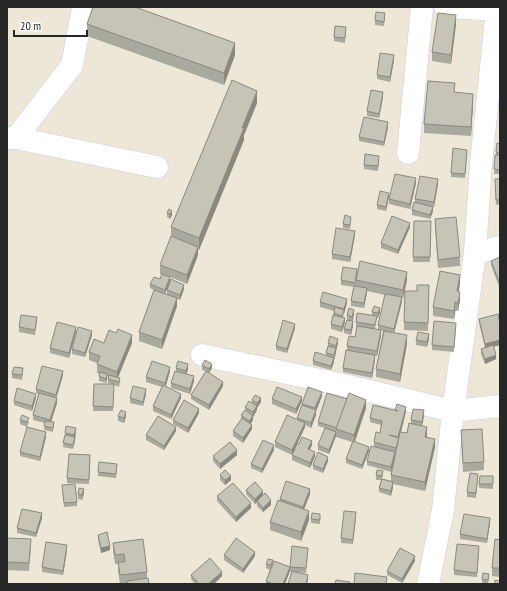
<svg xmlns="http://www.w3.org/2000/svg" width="507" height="591" font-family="'PT Sans Narrow',sans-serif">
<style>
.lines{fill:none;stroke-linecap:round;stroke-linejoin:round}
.minor-casing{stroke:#cccbe2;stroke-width:23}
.minor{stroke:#fff;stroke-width:22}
.wall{fill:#aaa99d}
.shaded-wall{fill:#8b897f}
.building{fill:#c6c4b6;stroke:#8b897f}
</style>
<rect width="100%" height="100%" fill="#ece7d6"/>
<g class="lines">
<!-- minor casing -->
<g class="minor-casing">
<g id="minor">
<path d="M445,7l55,3"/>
<path d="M7,138h9l141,29"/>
<path d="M16,138l56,-73 11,-57"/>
<path d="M408,153l14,-146"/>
<path d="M475,253l25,-6"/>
<path d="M202,355l146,31 105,25 47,-5"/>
<path d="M428,584l15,-74 10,-99 22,-158 6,-90 16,-153"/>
</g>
</g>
<!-- minor -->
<use href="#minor" class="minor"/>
</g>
<!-- wall -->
<g class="wall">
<path d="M385,17l-1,9 -9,-1v-5z"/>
<path d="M87,24l148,31 -11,30 -137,-49z"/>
<path d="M456,24l-5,40 -19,-3v-9z"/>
<path d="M346,32l-1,11 -11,-2v-4z"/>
<path d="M394,60l-4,22 -13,-3v-4z"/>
<path d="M455,92l18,10 -2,34 -47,-3v-9z"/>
<path d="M383,97l-4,21 -12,-2v-5z"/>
<path d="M257,103l-13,32v5l-45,110h-1v5l-11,29 -17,-7v4l-5,13h2v-4l17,-1 -4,11 -3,-1v7l-15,43 -23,-8v-9l15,-42 -4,-2v-4l10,-5 2,-4 -2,-1v-9l11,-28v-10z"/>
<path d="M388,127l-4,19 -25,-5v-4z"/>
<path d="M500,144v30h-6l2,-22z"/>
<path d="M467,154l-2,24 -14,-1v-4z"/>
<path d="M379,161l-1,10 -14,-2v-4z"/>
<path d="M500,179v25l-4,1 -1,-21z"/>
<path d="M416,183l-6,26 -21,-5v-5z"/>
<path d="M438,184l-4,23h-1v4l-3,8 -18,-4v-5l3,-7v-4z"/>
<path d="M389,197l-3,14 -9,-2v-4z"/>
<path d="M167,213l5,2 -2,4 -3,-2z"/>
<path d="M435,219l25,38v9l-22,2 -3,-40z"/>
<path d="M351,221l-1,8 -7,-1v-4z"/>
<path d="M414,221h17l-1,41h-17z"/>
<path d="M410,227l-12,27 -17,-6v-5z"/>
<path d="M355,235l-5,27 -18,-3v-5z"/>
<path d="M500,257v32l-9,-24v-4z"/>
<path d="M357,273l50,7 -13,53 13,11 -7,38 -24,-5v-8l7,-38 -5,-2v-4l7,-30 -18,-4 -3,17 -13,-2v-5l3,-14 -13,-2v-5z"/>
<path d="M460,283l-1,8 1,9 -2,11h-3l-1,8 -21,-3v-9z"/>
<path d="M429,294l-1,37 -24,-1v-8z"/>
<path d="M320,302l27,1 -3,10 -1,4 2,5 -3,10 -11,-3v-5l3,-13 -14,-4z"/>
<path d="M372,312h8l-2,6 -1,-1 -2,12 6,6 -4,21h-2v4l-3,18 -29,-6v-4l4,-18v-4l8,-9 2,-11h-1v-4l16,-7z"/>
<path d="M354,314l-1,7v5l-2,9 -7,-2v-4l3,-9v-5z"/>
<path d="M479,319l21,5v21l-7,2 3,12 -11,5 -4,-10v-5l4,-1 -6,-25z"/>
<path d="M37,321l-2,14 -16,-3v-5z"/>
<path d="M456,327l-2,25 -22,-2v-5z"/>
<path d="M295,328l-8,25 -11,-3v-4z"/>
<path d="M76,332l-7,26 -19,-5v-5z"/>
<path d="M92,335l-7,22 -13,-3v-5z"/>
<path d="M429,339l-2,8 -11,-2v-5z"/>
<path d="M104,343h28l-14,34 2,5 -1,5 -5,-2 -1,26h-20l1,-27h18l-4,-1v-6l-1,-1v3l-1,4 -7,-2v-5l1,-2 -3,-1v-10l-8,-3v-8z"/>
<path d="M328,343h10l-2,7v3l-2,7v2l-3,8 -18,-5v-4l13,-6v-2l2,-7z"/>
<path d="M202,365l10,3 -3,5 14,13 -14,24 -18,-11v-4l15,-24 -4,-1z"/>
<path d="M176,368l12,1 -2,5 8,7 -4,13 -19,-6v-5l5,-12z"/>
<path d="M170,371l-4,15 15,12 -10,21 -18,-8v-5l9,-19 -16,-5v-5z"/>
<path d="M23,373l-1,7 -10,-2v-4z"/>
<path d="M63,375l-7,23 1,5 -6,19 3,4 -1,6 -9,-2 1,-7 -12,-3v-5l6,-21 -3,-1v-4z"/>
<path d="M146,394l-3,12 -13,-3v-5z"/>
<path d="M322,396l-6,15v4l-5,13 -6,-3v2l-8,17h2l13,1 -2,4 5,7 -5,12 -18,-8v-5l-17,-8v-5l22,-22v-2l5,-11v-3z"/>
<path d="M36,398l-4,13 -18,-6v-4z"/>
<path d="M272,399l30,2 -6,13 -24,-10z"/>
<path d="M252,400l9,2 -4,6v2l-4,7v3l-2,4 1,5 -9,14 -10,-7v-5l8,-11v-5l4,-5v-3l7,-4z"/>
<path d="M366,408l-11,34 14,9 -7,18 -16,-6v-4l6,-17 -16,-5v-5v4l-7,18 -11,-4v-5l7,-17 -7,-2v-4z"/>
<path d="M395,410l11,1 -5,21 6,1 4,-9v-4l13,-5 -2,11 5,10v1l8,10 -10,44 -32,-7v3l-2,9 -12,-4v-4l2,-8h-5v-5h7l-1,4 9,2v-6l3,-15 -3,12 -24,-7v-4l7,-15v-4l6,-9 1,-8 -11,-3v-4z"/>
<path d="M199,413l-11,20 -15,-9v-4z"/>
<path d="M118,416h8l-2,7 -6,-2z"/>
<path d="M20,420l9,2 -2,5 -7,-3z"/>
<path d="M461,430l23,32v8l-21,2z"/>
<path d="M176,431l-12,19 -18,-10v-5z"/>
<path d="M65,433h11l-3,16 -10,-2z"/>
<path d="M46,437l-6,24 -20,-5v-4z"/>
<path d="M274,450l-12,23 -11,-5v-4z"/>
<path d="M90,455l-1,29 -22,-1v-5z"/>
<path d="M237,455l-17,14 -7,-8v-5z"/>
<path d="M328,461l-5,12 -10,-4v-4z"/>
<path d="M117,469l-1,9 -18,-2v-4z"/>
<path d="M220,475l11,5 -6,5 -5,-5z"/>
<path d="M478,478l-2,20 -9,-1v-5z"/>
<path d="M493,481v8l-14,-1v-4z"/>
<path d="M62,485l15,17v4l-13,1z"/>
<path d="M246,490l17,5 8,10 -8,7 -6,-6v-4l-2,2 -9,-10z"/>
<path d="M84,493l-2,7 -4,-1v-5z"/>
<path d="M310,494l-6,15 5,11 -8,21 -31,-11v-8l10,-21v-2z"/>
<path d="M217,496l34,12 -15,14 -19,-21z"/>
<path d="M356,517l-3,27 -12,-1v-5z"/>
<path d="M42,518l-6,19 -19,-4v-5z"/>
<path d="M320,518v6l-9,-1v-4z"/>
<path d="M490,522l-3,21 -27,-4v-5z"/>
<path d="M98,535l12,15 -9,3 -3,-13z"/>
<path d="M7,538l24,10 -2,23 -22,-1z"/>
<path d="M500,540v37l-8,-1v-8z"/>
<path d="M113,543l34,29v6l2,6h-22v-1l-7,1 -2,-13v-7h-3l-2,-13z"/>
<path d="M67,550l-4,25 -21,-3v-5z"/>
<path d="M479,550l-2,27 -23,-2v-5z"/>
<path d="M308,552l-2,21 -10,-1 12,8 -18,-9v-4z"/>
<path d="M224,555l31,1 -12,17 -19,-13z"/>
<path d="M415,561l-13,22 -15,-8v-4z"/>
<path d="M273,563l17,8 -5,13h-19v-3l4,-11 -4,-2v-4z"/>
<path d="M191,575l31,1 -8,8h-19l-4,-5z"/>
<path d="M489,578l-1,6h-6v-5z"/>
</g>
<!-- shaded-wall -->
<g class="shaded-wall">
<path d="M456,15v9l-5,40v-9z"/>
<path d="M235,43v12l-11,30v-12z"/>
<path d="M394,55v5l-4,22v-5z"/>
<path d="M257,91v12l-13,32v5l-45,110v-12z"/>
<path d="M383,92v5l-4,21v-4z"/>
<path d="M473,94v8l-2,34v-9z"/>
<path d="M388,122v5l-4,19v-4z"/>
<path d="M416,178v5l-6,26v-5z"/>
<path d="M438,179v5l-4,23v-5z"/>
<path d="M389,193v4l-3,14v-4z"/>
<path d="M433,207v4l-3,8v-4z"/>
<path d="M172,211v4l-2,4v-5z"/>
<path d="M410,223v4l-12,27v-4z"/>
<path d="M355,231v4l-5,27v-5z"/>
<path d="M198,247v8l-11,29v-9z"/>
<path d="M407,272v8l-4,19v-9z"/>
<path d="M460,275v8l-3,17v-9z"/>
<path d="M170,277v4l-5,13v-4z"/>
<path d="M184,285v4l-4,11v-5z"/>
<path d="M367,288v5l-3,15v-5z"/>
<path d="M460,292v8l-2,11v-8z"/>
<path d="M402,297v5l-8,31v-4z"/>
<path d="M177,298v8l-15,43v-9z"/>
<path d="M347,299v4l-3,11v-5z"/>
<path d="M455,302v9l-1,8v-8z"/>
<path d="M380,308v4l-2,6v-5z"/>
<path d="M354,310v4l-2,7v-4z"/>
<path d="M345,318v4l-3,10v-5z"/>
<path d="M353,321v5l-2,9v-5z"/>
<path d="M295,324v4l-8,25v-4z"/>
<path d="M76,327v5l-7,26v-5z"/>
<path d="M381,330v5l-4,21v-5z"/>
<path d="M92,331v4l-7,22v-4z"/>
<path d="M429,334v5l-2,8v-5z"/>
<path d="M132,335v8l-15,37v-8z"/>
<path d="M407,335v9l-7,38v-8z"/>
<path d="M338,339v4l-4,17v-5z"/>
<path d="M500,340v5l-15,4v-5z"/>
<path d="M375,355v5l-3,18v-5z"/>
<path d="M496,355v4l-11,5v-5z"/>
<path d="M334,358v4l-3,8v-4z"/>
<path d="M188,364v5l-2,7v-5z"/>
<path d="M212,364v4l-3,5v-4z"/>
<path d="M170,367v4l-5,17v-5z"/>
<path d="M63,371v4l-7,24v-4z"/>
<path d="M107,374v5l-1,4v-4z"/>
<path d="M194,376v5l-4,13v-5z"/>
<path d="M223,382v4l-14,24v-5z"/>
<path d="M146,389v5l-3,12v-4z"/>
<path d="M322,392v4l-6,15v4l-5,13v-5l4,-11v-4z"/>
<path d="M36,394v4l-4,13v-5z"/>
<path d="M181,394v4l-10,21v-4z"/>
<path d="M302,397v4l-6,13v-5z"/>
<path d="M57,398v5l-7,22v-5z"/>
<path d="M261,398v4l-4,6v2l-4,7v3l-4,6v-5l4,-5v-4l4,-6v-3z"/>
<path d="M366,400v8l-12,35v-8z"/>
<path d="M406,407v4l-10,42v-5l2,-8v-3z"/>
<path d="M199,409v4l-11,20v-5z"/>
<path d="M424,410v5l-2,12v-5z"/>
<path d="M126,412v4l-2,7v-5z"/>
<path d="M305,423v4l-13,28v-5z"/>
<path d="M252,425v4l-9,14v-5z"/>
<path d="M176,427v4l-12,19v-4z"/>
<path d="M427,427v9l-2,9v-8z"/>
<path d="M76,428l-1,13 -2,8 1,-14z"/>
<path d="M46,432v5l-6,24v-4z"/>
<path d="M336,432v4l-7,18v-4z"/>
<path d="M435,439v8l-10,44v-9z"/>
<path d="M312,441v4l-4,8v-4z"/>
<path d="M274,445v5l-12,23v-4z"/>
<path d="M369,447v4l-7,18v-4z"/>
<path d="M237,450v5l-17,14v-5z"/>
<path d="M315,452v4l-5,12v-5z"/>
<path d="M395,452v5l-4,15v-5z"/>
<path d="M328,457v4l-5,12v-4z"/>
<path d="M231,476v4l-6,5v-5z"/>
<path d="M393,482v5l-2,9v-5z"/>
<path d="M84,489v4l-2,7v-5z"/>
<path d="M310,489v5l-7,18v-5z"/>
<path d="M263,491v4l-8,9v-5z"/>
<path d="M271,500v5l-8,7v-4z"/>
<path d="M251,503v5l-15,14v-5z"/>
<path d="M309,511v9l-8,21v-9z"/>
<path d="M42,513v5l-6,19v-4z"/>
<path d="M490,518v4l-3,21v-4z"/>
<path d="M67,545v5l-4,25v-4z"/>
<path d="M110,546v4l-9,3v-5z"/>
<path d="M255,552v4l-12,17v-4z"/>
<path d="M415,556v5l-13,22v-4z"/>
<path d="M290,567v4l-5,13h-2z"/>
<path d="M222,572v4l-8,8h-6z"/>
<path d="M308,575v5l-1,4h-1z"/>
</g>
<!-- building -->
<g class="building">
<path d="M93,7h42l100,36 -11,30 -137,-49z"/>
<path d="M376,12l9,1 -1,9 -9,-2z"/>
<path d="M438,13l18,2 -5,40 -19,-3z"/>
<path d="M335,26l11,1 -1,11 -11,-1z"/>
<path d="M380,53l14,2 -4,22 -13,-2z"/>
<path d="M232,80l25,11 -15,37h2l-45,110 -28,-11z"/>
<path d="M428,81l27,2 -1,9 19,2 -2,33 -47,-3z"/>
<path d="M371,90l12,2 -4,22 -12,-3z"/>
<path d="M364,117l24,5 -4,20 -25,-5z"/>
<path d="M497,143l3,1v9l-4,-1z"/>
<path d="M453,148l14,2 -2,24 -14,-1z"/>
<path d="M365,154l14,2 -1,10 -14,-1z"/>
<path d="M495,155h5v15l-6,-1z"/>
<path d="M395,174l21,4 -6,26 -21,-5z"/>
<path d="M420,176l18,3 -4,23 -19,-3z"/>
<path d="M495,179h5v21h-4z"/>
<path d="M380,191l9,2 -3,14 -9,-2z"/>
<path d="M414,202l19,5 -3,8 -18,-5z"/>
<path d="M169,209l3,2 -2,3 -3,-1z"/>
<path d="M345,215l6,2 -1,8 -7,-1z"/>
<path d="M392,216l18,7 -12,27 -17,-7z"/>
<path d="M456,217l4,40 -22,3 -3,-41z"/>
<path d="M414,221h17l-1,36h-17z"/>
<path d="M336,228l19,3 -5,26 -18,-3z"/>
<path d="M171,236l27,11 -11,28 -27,-10z"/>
<path d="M500,257v27l-9,-23z"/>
<path d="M360,261l47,11 -4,18 -47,-10z"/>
<path d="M343,267l14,2 -2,14 -14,-3z"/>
<path d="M440,271l20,4 -3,16 3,1 -2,11 -3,-1 -1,9 -21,-4z"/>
<path d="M162,274l8,3 -5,13 -15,-6 4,-7 6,2z"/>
<path d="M171,279l13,6 -4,10 -13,-5z"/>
<path d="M417,285h12l-1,38 -24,-1 1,-31h12z"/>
<path d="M354,286l13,2 -3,15 -13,-2z"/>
<path d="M154,290l23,8 -15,42 -23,-8z"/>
<path d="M323,292l24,7 -3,10 -24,-7z"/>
<path d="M385,294l17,3 -8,32 -16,-4z"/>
<path d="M374,306l6,2 -2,5 -6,-1z"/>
<path d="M335,307l9,3 -2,6 -8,-3z"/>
<path d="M349,308l5,2 -2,7 -5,-2z"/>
<path d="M357,313l20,3 -2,9 -19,-3z"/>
<path d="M498,314l2,10v16l-15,4 -6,-25z"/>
<path d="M21,315l16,2 -2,13 -16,-3z"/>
<path d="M333,315l12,3 -3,9 -11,-3z"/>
<path d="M283,320l12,4 -8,25 -11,-3z"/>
<path d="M347,320l6,1 -2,9 -7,-1z"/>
<path d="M434,321l22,2 -2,24 -22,-2z"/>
<path d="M57,322l19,5 -7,26 -19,-5z"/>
<path d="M357,326l24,4 -4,21 -30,-5 2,-10 6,1z"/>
<path d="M78,327l14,4 -7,22 -13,-4z"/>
<path d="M118,329l14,6 -15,37 -20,-8 3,-8 -11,-4 5,-13 10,4 5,-13 7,3z"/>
<path d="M384,331l23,4 -7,39 -24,-5z"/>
<path d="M418,332l11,2 -2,8 -11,-2z"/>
<path d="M330,336l8,3 -2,7 -8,-3z"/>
<path d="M493,345l3,10 -11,4 -4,-10z"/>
<path d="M328,346l8,2 -2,7 -8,-2z"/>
<path d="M346,350l29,5 -3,18 -29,-5z"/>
<path d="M315,352l19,6 -3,8 -18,-5z"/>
<path d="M205,360l7,4 -3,5 -7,-4z"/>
<path d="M152,361l18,6 -5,16 -19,-6z"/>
<path d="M178,361l10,3 -2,7 -10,-3z"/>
<path d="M42,366l21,5 -7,24 -20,-6z"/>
<path d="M14,367l9,1 -1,7 -10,-1z"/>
<path d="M175,371l19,5 -4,13 -19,-6z"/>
<path d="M206,371l17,11 -14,23 -18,-10z"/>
<path d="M100,372l7,2 -1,5 -7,-3z"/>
<path d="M109,375l11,3 -1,4 -11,-3z"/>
<path d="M94,384h20l-1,23 -20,-1z"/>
<path d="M163,385l18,9 -10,21 -18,-9z"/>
<path d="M133,386l13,3 -3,13 -13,-4z"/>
<path d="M277,387l25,10 -6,12 -24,-10z"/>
<path d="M308,387l14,5 -7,16 -13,-4z"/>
<path d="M17,388l19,6 -4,12 -18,-5z"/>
<path d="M39,393l18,5 -7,22 -17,-5z"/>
<path d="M327,393l20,6 -10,29 -19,-6z"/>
<path d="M349,393l17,7 -12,35 -18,-6z"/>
<path d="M255,395l6,3 -4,5 -5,-3z"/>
<path d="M184,400l15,9 -11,19 -15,-8z"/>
<path d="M249,401l8,5 -4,6 -8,-5z"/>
<path d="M397,404l9,3 -8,30 -9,-2 10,3 -3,10 -22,-6 2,-10 4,1 2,-12 -12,-3 3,-13 25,6 -3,-1z"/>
<path d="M302,405l14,5 -5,13 -14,-5z"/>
<path d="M413,409l11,1 -2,12 -11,-2z"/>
<path d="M121,410l5,2 -2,6 -6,-2z"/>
<path d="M245,410l8,6 -4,5 -8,-6z"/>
<path d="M22,415l7,3 -2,4 -7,-2z"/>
<path d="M287,415l18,8 -13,27 -17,-8z"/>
<path d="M158,416l18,11 -12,19 -18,-11z"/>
<path d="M242,418l10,7 -9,13 -10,-7z"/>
<path d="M45,421l9,1 -1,6 -9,-2z"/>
<path d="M409,423l18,4 -2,10 10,2 -10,43 -34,-7 9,-43 7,1z"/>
<path d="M66,426l10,2 -2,7 -9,-2z"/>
<path d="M27,427l19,5 -6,25 -20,-5z"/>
<path d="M325,428l11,4 -7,18 -11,-5z"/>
<path d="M482,429l2,33 -21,1 -2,-33z"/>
<path d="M65,435l10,2 -2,8 -10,-2z"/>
<path d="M302,437l10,4 -4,8 7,3 -5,11 -18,-8 5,-11h2z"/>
<path d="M263,440l11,5 -12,24 -11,-5z"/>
<path d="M353,441l16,6 -7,18 -16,-6z"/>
<path d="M230,442l7,8 -17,14 -7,-8z"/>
<path d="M371,446l24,6 -4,15 -24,-6z"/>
<path d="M318,452l10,5 -5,12 -10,-4z"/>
<path d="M69,454l21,1 -1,25 -22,-2z"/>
<path d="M99,462l18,2 -1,10 -18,-2z"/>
<path d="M225,470l6,6 -6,4 -5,-5z"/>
<path d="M377,470l6,1 -1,5 -6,-1z"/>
<path d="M470,473l8,1 -2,19 -9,-1z"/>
<path d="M480,476h13v8h-14z"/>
<path d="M382,479l11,3 -2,9 -12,-3z"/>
<path d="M286,481l24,8 -7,18 -23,-8z"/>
<path d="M255,482l8,9 -8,8 -9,-9z"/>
<path d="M233,483l18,20 -15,14 -19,-21z"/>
<path d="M75,484l2,18 -13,1 -2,-18z"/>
<path d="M79,488l5,1 -2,6 -4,-1z"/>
<path d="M265,493l6,7 -8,8 -6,-7z"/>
<path d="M278,500l31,11 -8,21 -31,-10z"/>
<path d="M22,509l20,4 -6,20 -19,-5z"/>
<path d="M344,511l12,1 -3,28 -12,-2z"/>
<path d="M312,513l8,1v6l-9,-1z"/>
<path d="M464,514l26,4 -3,21 -27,-5z"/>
<path d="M107,532l3,14 -9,2 -3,-13z"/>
<path d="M7,538l24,1 -2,24 -22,-1z"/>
<path d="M236,538l19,14 -12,17 -19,-14z"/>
<path d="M143,539l4,33 -27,3 -2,-13h7l-1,-8 -9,1 -2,-12z"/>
<path d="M495,539l5,1v28h-8z"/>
<path d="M46,542l21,3 -4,26 -21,-4z"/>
<path d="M457,544l22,2 -2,27 -23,-3z"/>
<path d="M292,546l16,2 -2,20 -16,-1z"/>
<path d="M400,548l15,8 -13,23 -15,-8z"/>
<path d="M210,558l12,14 -14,12h-9l-8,-9z"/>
<path d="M268,559l5,1 -2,5 -5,-1z"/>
<path d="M274,561l16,6 -7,17h-10l-7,-3z"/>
<path d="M292,571l16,4 -2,9h-18z"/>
<path d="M355,573l32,4 -1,7h-32z"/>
<path d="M483,573l6,1 -1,6 -6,-1z"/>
<path d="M148,578l1,6h-21l-1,-3z"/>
<path d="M336,580l14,2v2h-15z"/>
<path d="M495,580l5,1v3h-5z"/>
</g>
<!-- border -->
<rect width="507" height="591" fill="none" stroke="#272727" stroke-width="16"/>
<!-- scale -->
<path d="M14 30v6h73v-6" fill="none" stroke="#272727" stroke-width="2"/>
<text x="20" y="30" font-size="12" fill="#272727" stroke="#ffffff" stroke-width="3" paint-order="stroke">20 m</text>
</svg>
